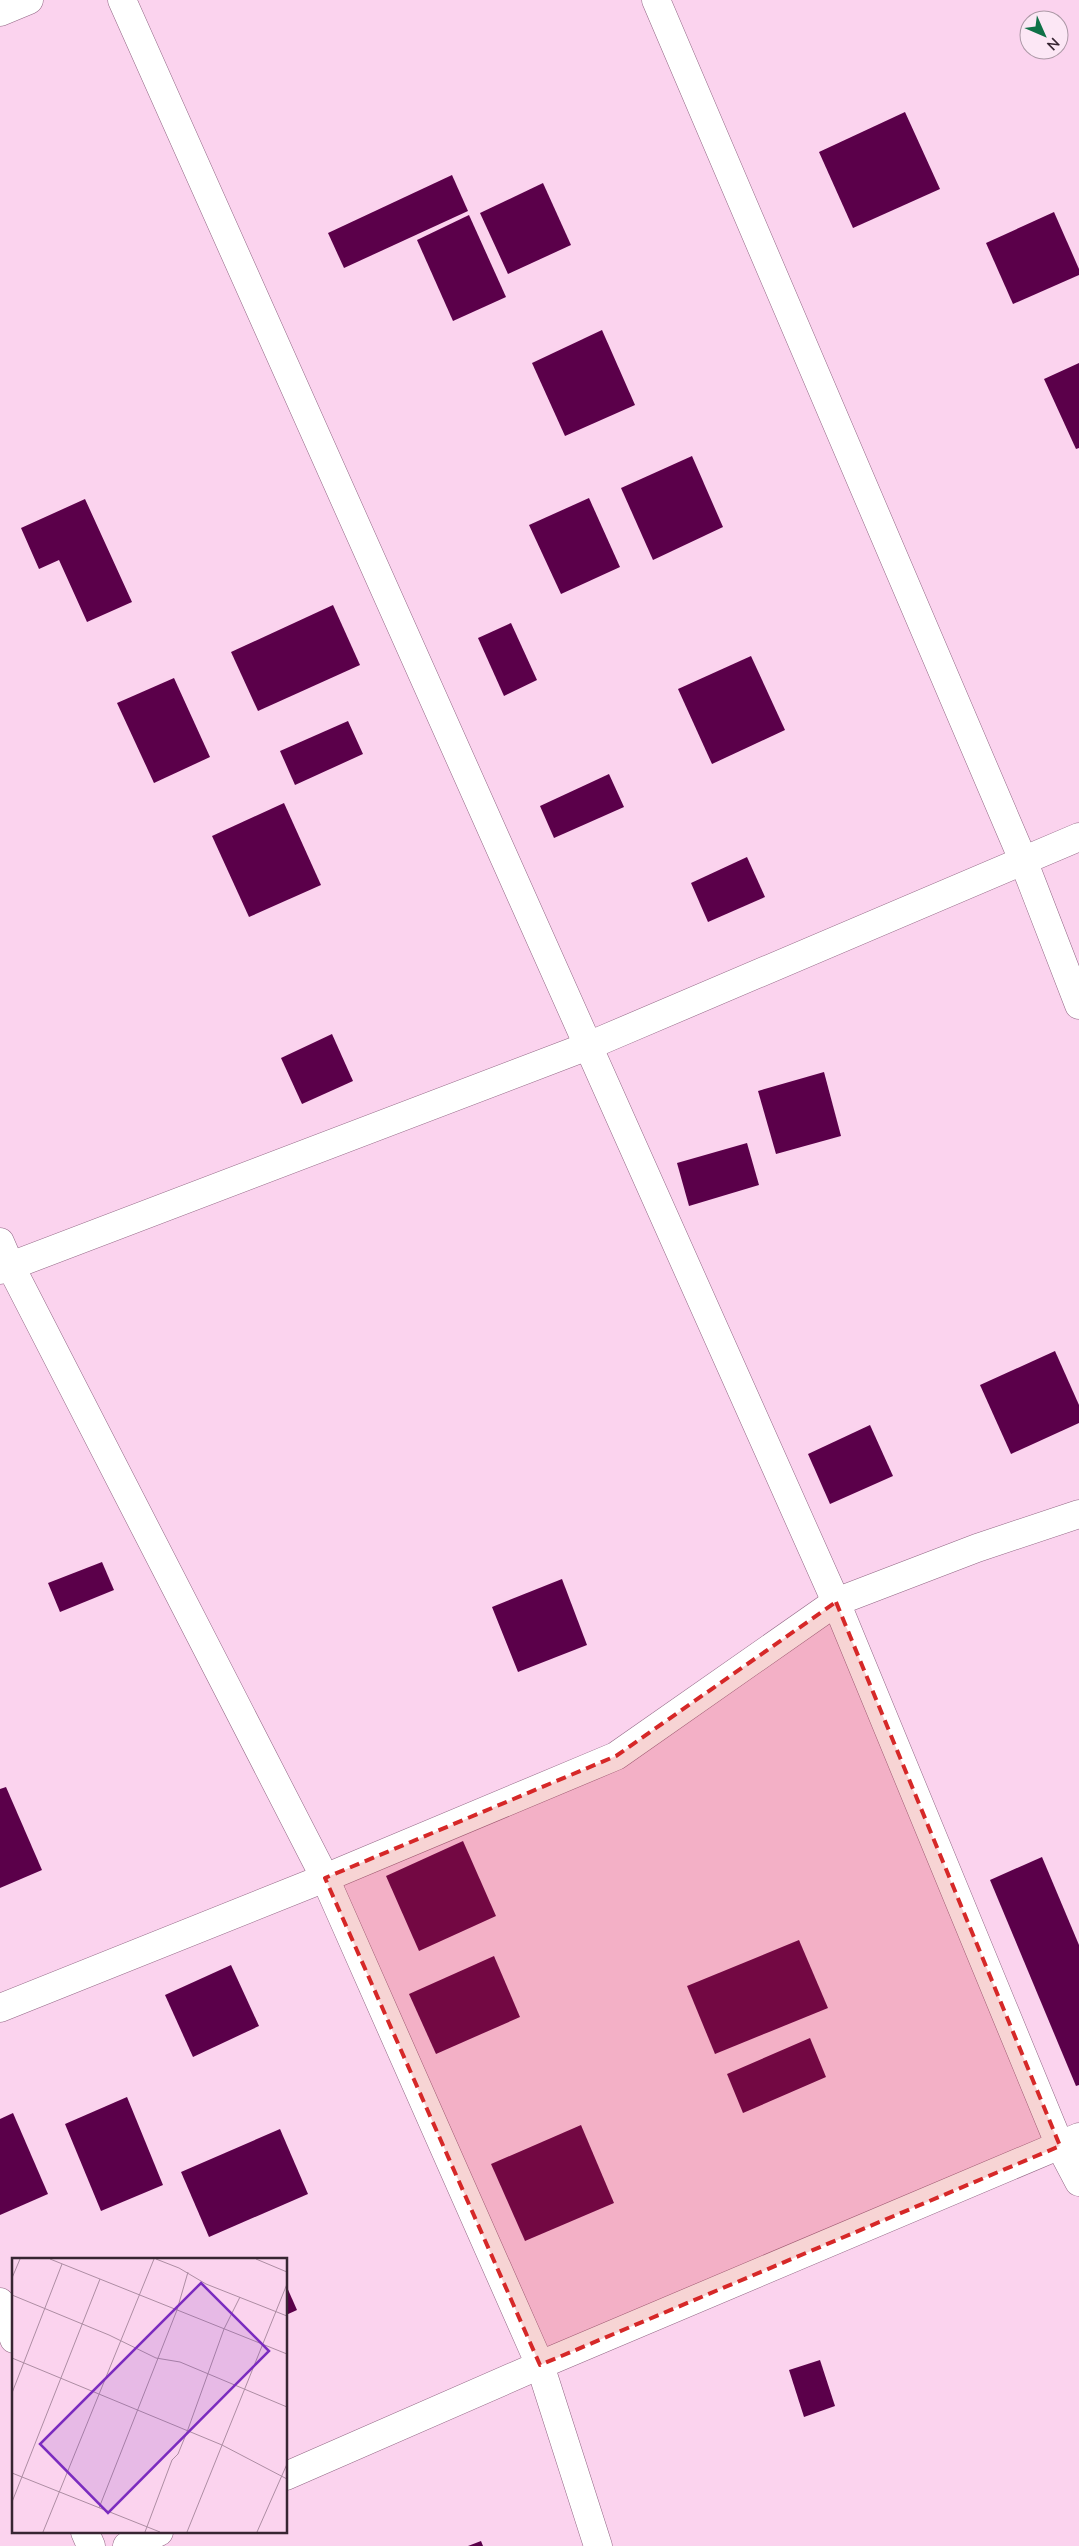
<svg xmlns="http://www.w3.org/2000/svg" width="1079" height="2546" font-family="Lato,sans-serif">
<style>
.building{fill:#5b004a}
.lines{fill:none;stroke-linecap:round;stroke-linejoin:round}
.minor-casing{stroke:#916684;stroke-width:29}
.tertiary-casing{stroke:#916684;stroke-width:29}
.minor{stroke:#fff;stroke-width:28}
.tertiary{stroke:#fff;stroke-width:28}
.marked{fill:#d62828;fill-opacity:0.2;stroke:#d62828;stroke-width:4;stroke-dasharray:10 6;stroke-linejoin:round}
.inset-road{fill:none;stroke:#ad8da3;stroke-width:1}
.view{fill:#7b2cbf;fill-opacity:0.15;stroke:#7b2cbf;stroke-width:2.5}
.inset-edge{fill:none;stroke:#372532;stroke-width:2.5}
</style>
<rect width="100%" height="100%" fill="#fbd3ee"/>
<!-- building -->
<g class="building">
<path d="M905,112l35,77 -87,39 -34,-76z"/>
<path d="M452,175l16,36 -124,57 -16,-35z"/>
<path d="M543,183l28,62 -63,29 -28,-61z"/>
<path d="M1054,212l25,57v6l-66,29 -27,-61z"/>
<path d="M469,215l37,82 -53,24 -36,-81z"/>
<path d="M602,330l33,75 -70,31 -33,-73z"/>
<path d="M1079,363v85l-3,1 -32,-70z"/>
<path d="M692,456l31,71 -70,33 -32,-72z"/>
<path d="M589,498l31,69 -59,27 -32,-69z"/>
<path d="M85,499l47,103 -45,20 -28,-62 -20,9 -18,-41z"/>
<path d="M333,605l27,60 -102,46 -27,-59z"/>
<path d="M511,623l26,57 -33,16 -26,-58z"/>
<path d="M751,656l34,74 -73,34 -34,-75z"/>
<path d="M174,678l36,79 -56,26 -37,-80z"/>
<path d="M348,721l15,33 -68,31 -15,-34z"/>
<path d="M609,774l15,33 -70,31 -14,-32z"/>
<path d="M284,803l37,82 -72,32 -37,-81z"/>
<path d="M747,857l18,40 -57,25 -17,-39z"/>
<path d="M332,1034l21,47 -51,23 -21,-46z"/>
<path d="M824,1072l17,64 -65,18 -18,-63z"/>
<path d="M747,1143l12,42 -70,21 -12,-43z"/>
<path d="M1055,1351l24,54v18l-68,31 -31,-69z"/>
<path d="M870,1425l23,51 -63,28 -22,-50z"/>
<path d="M102,1562l12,28 -54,22 -12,-29z"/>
<path d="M562,1579l25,66 -69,27 -26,-65z"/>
<path d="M6,1787l36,83 -42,18v-99z"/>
<path d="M463,1841l33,75 -77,35 -33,-75z"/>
<path d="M1042,1857l37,88v140l-3,1 -86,-206z"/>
<path d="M799,1940l29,68 -113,46 -28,-68z"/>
<path d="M494,1956l26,61 -84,37 -27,-60z"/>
<path d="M231,1965l28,61 -66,31 -28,-62z"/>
<path d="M810,2038l16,39 -83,36 -16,-39z"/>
<path d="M127,2097l36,88 -62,26 -36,-87z"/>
<path d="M13,2113l35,81 -48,21v-96z"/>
<path d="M581,2125l33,78 -89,38 -34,-77z"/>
<path d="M280,2129l28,65 -99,43 -28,-65z"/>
<path d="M286,2285l11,25 -11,5z"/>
<path d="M820,2360l15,46 -31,11 -15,-47z"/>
<path d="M481,2541l2,5h-15z"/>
</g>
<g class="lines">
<!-- minor casing -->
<g class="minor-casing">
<g id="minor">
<path d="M122,0l714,1602 224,544 19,36"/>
<path d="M656,0l367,860 56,145"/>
<path d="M0,12l29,-12"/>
<path d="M0,1242l10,23 315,613 215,487 58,181"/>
<path d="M0,1270l588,-224 491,-209"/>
<path d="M0,2008l325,-130 291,-122 220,-154 141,-54 102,-34"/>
<path d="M0,2302l14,37"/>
<path d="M85,2532l6,14"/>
</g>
</g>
<!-- tertiary casing -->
<g class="tertiary-casing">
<g id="tertiary">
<path d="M286,2476l254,-111 539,-228"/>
<path d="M127,2546l32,-14"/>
</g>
</g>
<!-- minor -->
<use href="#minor" class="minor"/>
<!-- tertiary -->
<use href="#tertiary" class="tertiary"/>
</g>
<!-- marked area -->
<path class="marked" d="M836,1602l224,544 -520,219 -215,-487 291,-122z"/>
<!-- overview -->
<g transform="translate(12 2258)">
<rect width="275" height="275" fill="#fbd3ee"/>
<path class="inset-road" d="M38,1l237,95M144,1l23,9 27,16 81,32M244,1l31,13M0,20l8,-19M0,37l97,40 47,23 24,4 107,45M0,100l210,87 65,34M0,135l50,-129M0,215l148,59M0,244l88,-223M87,250l78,-198 11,-38M31,274l111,-273M133,274l27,-72 6,-6 9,-22 37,-103 16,-32M175,274l100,-248M245,274l30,-68"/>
<path class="view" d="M189,25l68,68 -161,162 -68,-69z"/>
<rect width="275" height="275" class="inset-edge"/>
</g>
<!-- north arrow -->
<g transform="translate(1044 35) rotate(135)"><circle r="24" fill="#fce7f5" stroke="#ad99a7"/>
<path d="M0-4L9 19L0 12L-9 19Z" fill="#0f7147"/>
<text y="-8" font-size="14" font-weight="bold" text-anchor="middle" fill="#372532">N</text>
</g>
</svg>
